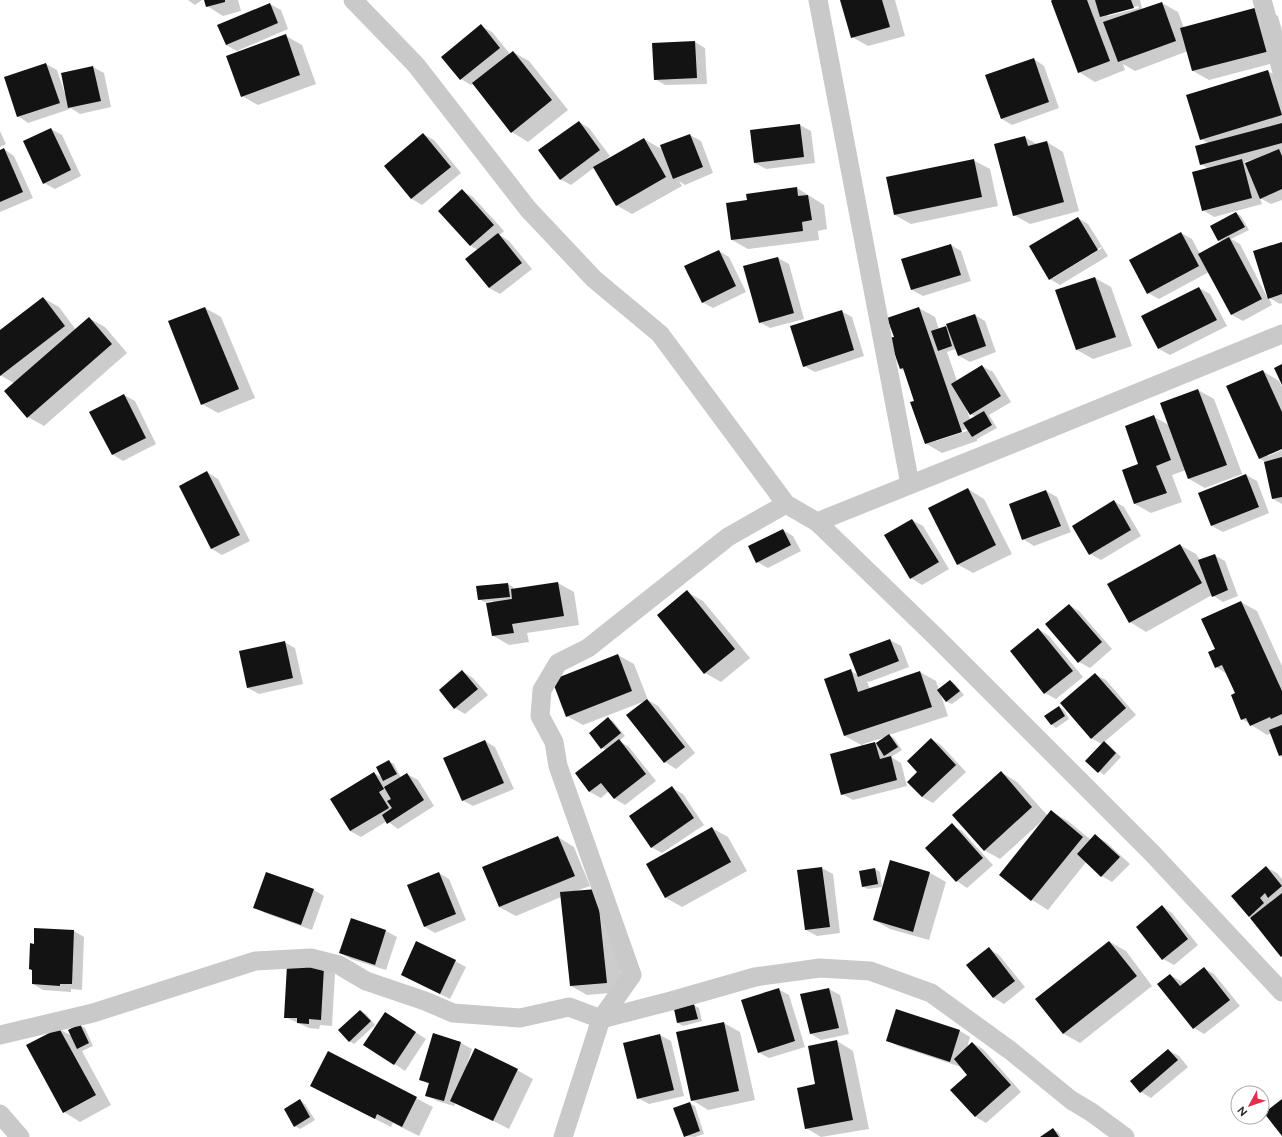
<svg xmlns="http://www.w3.org/2000/svg" width="1282" height="1137" font-family="Raleway,sans-serif">
<style>
.shadow{fill:#0003;fill-rule:evenodd}
.building{fill:#131313}
.lines{fill:none;stroke-linecap:round;stroke-linejoin:round}
.street{stroke:#c9c9c9;stroke-width:19}
</style>
<rect width="100%" height="100%" fill="#fff"/>
<!-- shadow -->
<g class="shadow">
<path d="M188,0h14l-7,5z"/>
<path d="M205,0h33l3,11 -18,5 -16,-10z"/>
<path d="M841,0h54l10,36 -37,10 -16,-9z"/>
<path d="M1055,0h85l2,9 20,-6 16,9 6,16 78,-21 16,9 4,14v31l-73,19 -16,-9 -5,-20 -53,20 -12,-7 2,6 -30,12 -16,-10zM1138,6l1,2 -31,8v-2z"/>
<path d="M270,4l11,6 7,19 -51,22 -11,-6z"/>
<path d="M481,26l11,6 18,22 3,-2 16,9 39,49 -40,32 -16,-10 -39,-48 -2,1 -10,-6z"/>
<path d="M286,36l16,9 14,39 -58,21 -16,-9z"/>
<path d="M695,42l10,6 2,36 -42,1 -10,-6z"/>
<path d="M1034,59l10,7 15,42 -47,17 -10,-6z"/>
<path d="M46,64l11,6 8,24 1,-1 -4,-20 31,-6 11,6 7,34 -31,7 -11,-7 1,2 -42,14 -10,-7 -13,-38z"/>
<path d="M1268,71l14,8v121l-11,4 -11,-6 2,6 -48,13 -11,-7 6,-41 -8,-5 7,-21 -7,-4zM1255,159l-8,5 -3,-2z"/>
<path d="M579,122l10,6 21,28 -5,4 1,1 38,-22 19,11 27,-15 11,6 12,32 -28,12 -6,-4 3,5 -50,28 -16,-9 -21,-38 -24,18 -11,-6z"/>
<path d="M800,125l11,6 4,32 -49,6 -11,-6z"/>
<path d="M51,129l11,6 19,41 -26,13 -11,-6z"/>
<path d="M0,131l6,13 -6,3z"/>
<path d="M423,134l11,6 27,33 -39,32 -10,-6 -27,-33z"/>
<path d="M1025,137l13,8 9,-3 16,10 16,59 -49,13 -16,-9z"/>
<path d="M4,149l10,7 19,42 -33,14v-61z"/>
<path d="M973,160l17,9 8,37 -87,18 -16,-9z"/>
<path d="M797,188l27,17 3,24 -9,2 1,9 -71,9 -16,-9 -5,-36 21,-3z"/>
<path d="M462,191l11,6 31,34 -4,4 9,6 23,28 -32,25 -11,-6 -11,-38 -7,-4 -32,-35z"/>
<path d="M1236,213l5,3 8,14 -18,9 9,5 27,53 15,-54v60l-2,1 -12,-7 4,8 -29,16 -11,-6 -23,-43 -50,27 -11,-6 33,-60 11,6 8,15 22,-12 -3,-1 -8,-14z"/>
<path d="M1078,218l10,6 20,32 -48,29 -10,-6zM1101,247l1,1 -49,30v-2z"/>
<path d="M951,245l10,6 10,30 -48,15 -11,-6 -9,-31z"/>
<path d="M719,251l10,6 17,35 -33,16 -11,-6z"/>
<path d="M778,258l11,6 15,55 -34,9 -11,-6z"/>
<path d="M1095,278l16,9 21,59 -39,13 -16,-9 -21,-59z"/>
<path d="M1199,288l11,6 17,32 -57,29 -11,-6 -16,-33z"/>
<path d="M43,298l16,9 17,23 13,-12 16,9 22,26 -83,73 -16,-9 -14,-34 -14,-8v-44z"/>
<path d="M205,308l16,9 34,81 -37,15 -16,-9z"/>
<path d="M919,308l16,9 4,13 7,-3 3,2 26,-14 10,6 11,31 -26,10 -11,-6 -3,-7 -9,3 10,29 25,-15 11,6 18,30 -22,13 8,13 -20,11v2l-35,12 -17,-10 -10,-41 -11,-31 -3,-2 -6,-31zM966,407l5,7 5,3 -6,3zM966,429l1,2 -31,10v-2z"/>
<path d="M841,311l11,6 12,39 -49,16 -11,-6z"/>
<path d="M1263,371l16,10 3,6v61l-14,6v2l14,-6v54l-9,-5 -9,-38 -4,-2z"/>
<path d="M1198,390l16,9 29,77 -1,-2 -37,14 -16,-9 -3,-9 -14,5 10,27 -31,11 -16,-9 -12,-34 16,-6 15,-47 15,8z"/>
<path d="M124,395l11,6 21,43 -33,17 -11,-7z"/>
<path d="M207,472l11,7 32,62 -28,14 -10,-6z"/>
<path d="M1246,475l11,6 12,32 -46,19 -11,-6z"/>
<path d="M968,489l16,10 28,55 -39,19 -16,-9z"/>
<path d="M1046,491l11,6 14,35 -37,14 -11,-7z"/>
<path d="M1114,501l10,6 17,29 -40,24 -11,-6z"/>
<path d="M912,520l11,6 26,43 -27,16 -11,-7 -25,-42z"/>
<path d="M783,530l10,6 8,15 -33,17 -11,-6z"/>
<path d="M1180,545l16,9 4,6 14,-5 11,6 13,35 -15,6 -11,-7 -66,37 -16,-10 -21,-38z"/>
<path d="M558,583l16,9 5,33 -52,8 2,9 -20,3 -17,-10 1,-34 -9,1 -5,-3 -1,-13 30,-2 5,3 1,3z"/>
<path d="M687,592l16,9 47,57 -29,24 -16,-9z"/>
<path d="M1241,602l16,9 25,55v91l-2,-1 -9,-23 -4,2 -25,-16 -6,-25 -9,-20 -11,-7v-18z"/>
<path d="M1069,605l10,6 33,38 -22,19 -11,-6z"/>
<path d="M1038,629l11,7 34,41 -27,22 -11,-6z"/>
<path d="M890,640l11,6 8,21 -40,15 -2,-1 3,8 50,-17 16,9 3,9 11,-9 5,3 9,11 -12,9 -5,-2 -6,-7 7,21 -59,19 5,3 8,12 -11,7 10,6 6,23 -54,14 -11,-6 21,-48 -18,-10 6,-65 7,4zM886,737l-10,6 -13,3v-2z"/>
<path d="M284,642l11,6 8,36 -44,10 -11,-6 -8,-36z"/>
<path d="M618,655l16,9 14,36 10,6 37,47 -19,16 -11,-7 -37,-46 17,-15 -62,24 -16,-9z"/>
<path d="M462,671l11,7 15,17 -23,19 -10,-6z"/>
<path d="M1095,674l11,6 30,35 -32,27 5,3 12,12 -17,18 -18,-14 16,-17 -11,-6z"/>
<path d="M1059,707l5,3 5,9 -13,9 -4,-3 -7,-9z"/>
<path d="M608,719l5,2 12,15 -6,5 10,6 27,34 -31,24 -10,-6 -6,-8 -8,7 -11,-6 -14,-18 30,-24 -4,-2z"/>
<path d="M931,739l10,6 25,27 -33,31 -11,-6 -3,-25z"/>
<path d="M485,741l10,6 19,42 -41,17 -11,-6z"/>
<path d="M388,761l6,3 7,14 6,-4 11,6 16,26 -36,23 -11,-8 -26,16 -11,-6 24,-58 9,5z"/>
<path d="M1001,772l16,10 31,34 4,-4 16,9 23,19 4,-4 11,6 24,22 -18,18 -10,-6 -16,-14 -38,48 -16,-10 -32,-25 42,-54 -42,38 -16,-9z"/>
<path d="M672,788l11,6 21,31 -42,28 -11,-6z"/>
<path d="M952,825l10,6 31,34 -26,23 -10,-7 -31,-33z"/>
<path d="M712,828l16,9 19,34 -65,36 -16,-9 -19,-34z"/>
<path d="M558,837l16,10 16,39 -14,5 37,8 10,93 -36,3 -16,-9 -10,-89 -45,19 -17,-9z"/>
<path d="M1266,867l11,6 5,6v78l-31,-38 1,-1 -3,-2z"/>
<path d="M822,868l11,6 7,59 -23,3 -11,-6 -7,-59z"/>
<path d="M875,869l5,3 2,15 -14,2 -6,-3z"/>
<path d="M267,873l47,17 10,6 -12,34 -47,-17 -10,-6z"/>
<path d="M439,873l10,6 17,41 -31,13 -10,-6z"/>
<path d="M930,873l16,9 -17,58 -39,-11 -16,-9z"/>
<path d="M1162,906l10,7 26,32 -24,20 -11,-6z"/>
<path d="M351,919l35,12 11,6 -11,33 -35,-11 -11,-6z"/>
<path d="M74,931l10,6 -2,53 -11,-1v3l-28,-2 -10,-6 2,-39z"/>
<path d="M1110,942l16,9 26,35 -72,57 -16,-9 -27,-35z"/>
<path d="M989,949l10,6 26,32 -21,17 -10,-6 -26,-33z"/>
<path d="M455,961l11,6 -16,32 -48,-24z"/>
<path d="M324,968l11,6 -3,52 -12,-1 -1,4 -10,-1 -24,-11z"/>
<path d="M1204,968l10,6 26,32 -36,28 -10,-6 -24,-53 11,6 3,3z"/>
<path d="M778,989l11,6 16,52 -36,11 -11,-6z"/>
<path d="M829,989l11,6 9,39 -28,6 -10,-6z"/>
<path d="M694,1005l5,3 3,13 -19,5 -5,-3z"/>
<path d="M897,1010l63,21 10,6 -3,11 6,-5 10,6 38,43 -35,31 -10,-6 -24,-27 16,-15 -7,-9v1l-63,-21 -11,-6z"/>
<path d="M361,1011l5,3 9,11 -21,19 -5,-3z"/>
<path d="M386,1013l40,26 -21,32 -40,-27z"/>
<path d="M724,1023l16,9 15,68 -47,10 -16,-10z"/>
<path d="M80,1025l5,3 8,18 -11,5 29,54 -31,17 -16,-10 -5,-83 13,7z"/>
<path d="M433,1034l28,9 11,6 -5,16 50,5 16,9 -24,50 -53,-27 -2,4 -17,-5 -10,-6 3,-10 -10,-6z"/>
<path d="M660,1035l11,6 13,55 -35,8 -11,-6z"/>
<path d="M837,1041l16,10 16,78 -48,8 -15,-9 10,-43z"/>
<path d="M1168,1050l11,6 9,11 -37,31 -10,-6z"/>
<path d="M328,1053l105,54 -14,29 -26,-13 -2,4 -63,-32z"/>
<path d="M300,1101l5,3 10,16 -15,9 -5,-3z"/>
<path d="M689,1103l6,3 9,28 -9,3 -11,-1z"/>
<path d="M1053,1129l5,3 3,5h-19z"/>
</g>
<!-- building -->
<g class="building">
<path d="M204,0h21v2l-19,5z"/>
<path d="M840,0h42l8,27 -39,11z"/>
<path d="M1052,0h35l23,61 -32,12 -27,-72z"/>
<path d="M1095,0h36l3,8 -34,9z"/>
<path d="M1162,2l14,39 -58,21 -15,-40z"/>
<path d="M270,3l8,20 -52,22 -9,-20z"/>
<path d="M1262,6l12,44 -82,21 -12,-43z"/>
<path d="M481,24l19,24 -40,32 -19,-23z"/>
<path d="M286,34l14,41 -59,22 -15,-41z"/>
<path d="M695,41l2,37 -43,2 -2,-37z"/>
<path d="M513,51l39,49 -41,33 -39,-50z"/>
<path d="M1034,58l15,44 -48,17 -16,-44z"/>
<path d="M46,63l14,40 -43,14 -13,-40z"/>
<path d="M93,66l8,35 -33,7 -7,-35z"/>
<path d="M1268,70l14,45 -82,25 -14,-45z"/>
<path d="M579,121l21,29 -40,30 -22,-30z"/>
<path d="M1282,123v20l-82,22 -5,-19z"/>
<path d="M800,124l4,33 -50,6 -4,-33z"/>
<path d="M51,128l20,42 -28,14 -20,-43z"/>
<path d="M423,133l28,34 -40,32 -27,-33z"/>
<path d="M690,134l13,33 -30,12 -13,-34z"/>
<path d="M1025,136l3,10 19,-5 17,61 -51,14 -19,-72z"/>
<path d="M644,138l22,39 -50,29 -23,-39z"/>
<path d="M4,148l19,44 -23,10v-52z"/>
<path d="M1279,149l3,7v33l-22,10 -15,-36z"/>
<path d="M974,159l8,38 -88,18 -8,-38z"/>
<path d="M1242,159l10,39 -50,13 -10,-39z"/>
<path d="M797,187l1,9 10,-1 4,25 -10,2 1,9 -72,9 -5,-37 21,-3 -1,-6z"/>
<path d="M462,189l32,36 -24,21 -32,-35z"/>
<path d="M1236,212l9,15 -27,14 -8,-15z"/>
<path d="M1078,217l20,33 -49,30 -20,-34z"/>
<path d="M1181,232l18,34 -52,28 -18,-34z"/>
<path d="M498,233l24,30 -33,25 -24,-29z"/>
<path d="M1229,237l33,62 -31,16 -33,-61z"/>
<path d="M1282,242v52l-14,5 -15,-48z"/>
<path d="M951,244l10,31 -50,15 -10,-31z"/>
<path d="M719,250l17,36 -34,17 -18,-37z"/>
<path d="M778,257l16,56 -35,10 -16,-57z"/>
<path d="M1095,277l21,60 -40,13 -21,-60z"/>
<path d="M1199,287l18,33 -59,29 -17,-33z"/>
<path d="M43,297l22,29 -65,50v-46z"/>
<path d="M205,307l34,82 -38,16 -33,-84z"/>
<path d="M919,307l43,125 -37,12 -15,-42 4,-1 -11,-33 -3,1 -11,-31 5,-1 -7,-19z"/>
<path d="M842,310l12,40 -51,17 -13,-41z"/>
<path d="M975,314l11,32 -28,10 -12,-32z"/>
<path d="M89,317l23,27 -85,74 -23,-27z"/>
<path d="M946,326l6,20 -14,5 -7,-20z"/>
<path d="M1282,364v21l-8,-17z"/>
<path d="M982,365l19,31 -31,19 -19,-31z"/>
<path d="M1263,370l19,42v37l-23,10 -33,-73z"/>
<path d="M1198,389l29,76 -39,14 -28,-76z"/>
<path d="M124,394l22,44 -34,17 -23,-43z"/>
<path d="M984,411l8,14 -20,12 -9,-14z"/>
<path d="M1154,415l17,45 -15,6 11,27 -33,11 -12,-34 16,-6 -13,-38z"/>
<path d="M1282,457v40l-10,2 -8,-37z"/>
<path d="M207,471l33,64 -29,14 -32,-63z"/>
<path d="M1246,474l13,33 -48,19 -13,-33z"/>
<path d="M968,488l28,57 -39,20 -29,-57z"/>
<path d="M1046,490l15,36 -39,14 -13,-36z"/>
<path d="M1114,500l17,30 -42,25 -17,-29z"/>
<path d="M912,519l27,43 -29,17 -26,-44z"/>
<path d="M783,529l8,16 -35,18 -8,-17z"/>
<path d="M1180,544l22,39 -73,40 -22,-39z"/>
<path d="M1215,554l13,36 -16,7 -14,-37z"/>
<path d="M558,582l6,34 -52,8 2,9 -22,3 -6,-33 26,-4 -1,-10z"/>
<path d="M508,583l2,14 -32,3 -2,-14z"/>
<path d="M687,590l48,59 -31,25 -47,-59z"/>
<path d="M1241,601l41,90v23l-11,5 -1,-2 -20,9 -4,-8 -5,2 -10,-25 4,-2 -13,-28 -7,3 -7,-16 7,-3 -14,-30z"/>
<path d="M1069,604l33,38 -24,21 -33,-39z"/>
<path d="M1038,628l35,43 -29,23 -34,-43z"/>
<path d="M890,639l9,22 -41,16 -9,-23z"/>
<path d="M285,641l8,37 -46,10 -8,-37z"/>
<path d="M618,654l14,37 -66,26 -14,-37z"/>
<path d="M851,669l7,23 62,-21 12,36 -88,29 -20,-57z"/>
<path d="M462,670l16,19 -24,20 -15,-19z"/>
<path d="M1095,673l31,35 -35,31 -31,-36z"/>
<path d="M950,680l10,11 -14,11 -9,-12z"/>
<path d="M647,699l38,48 -21,16 -38,-48z"/>
<path d="M1059,706l6,10 -14,9 -7,-9z"/>
<path d="M608,717l13,16 -20,16 -12,-16z"/>
<path d="M1282,725v30l-3,1 -10,-26z"/>
<path d="M889,734l9,13 -14,9 -8,-13z"/>
<path d="M931,738l25,27 -34,32 -15,-15 10,-10 -10,-11z"/>
<path d="M619,739l27,35 -32,25 -13,-16 -12,9 -14,-19z"/>
<path d="M485,740l19,43 -42,18 -19,-43z"/>
<path d="M1104,741l12,12 -18,20 -13,-12z"/>
<path d="M875,742l5,17 11,-3 6,24 -56,15 -11,-41z"/>
<path d="M389,760l8,14 -14,7 -7,-14z"/>
<path d="M1001,771l31,36 -48,44 -32,-36z"/>
<path d="M374,772l10,17 -5,3 10,16 -39,23 -20,-32z"/>
<path d="M407,773l17,27 -37,24 -5,-9 10,-7 -5,-7 4,-2 -7,-12z"/>
<path d="M672,786l22,32 -43,30 -22,-32z"/>
<path d="M1051,810l32,27 -52,64 -32,-26z"/>
<path d="M952,823l31,35 -27,24 -31,-34z"/>
<path d="M712,827l19,35 -66,36 -19,-34z"/>
<path d="M1095,834l25,23 -19,20 -24,-23z"/>
<path d="M558,836l17,40 -76,31 -17,-40z"/>
<path d="M890,860l40,12 -17,60 -40,-12z"/>
<path d="M1266,866l16,20 -14,12 -3,-5 -5,5 4,5 -15,14 -18,-21z"/>
<path d="M822,867l8,60 -25,3 -8,-60z"/>
<path d="M875,868l3,16 -16,3 -3,-16z"/>
<path d="M266,872l48,17 -13,36 -48,-17z"/>
<path d="M439,872l17,42 -32,13 -17,-42z"/>
<path d="M597,889l10,94 -37,3 -10,-94z"/>
<path d="M1282,893v63l-1,1 -31,-39z"/>
<path d="M1162,905l26,34 -26,21 -26,-33z"/>
<path d="M351,918l35,12 -11,35 -36,-12z"/>
<path d="M34,928l40,2 -2,54h-12v2l-28,-2v-14l-3,-1 1,-26 4,1z"/>
<path d="M416,941l40,19 -16,34 -39,-19z"/>
<path d="M1109,941l28,35 -74,58 -28,-35z"/>
<path d="M989,947l26,34 -22,17 -27,-33z"/>
<path d="M287,965l37,2 -3,53 -12,-1v5l-12,-1v-5h-13z"/>
<path d="M1204,967l26,33 -37,29 -36,-45 13,-10 10,12z"/>
<path d="M779,988l16,53 -37,12 -17,-53z"/>
<path d="M829,988l10,40 -29,6 -10,-40z"/>
<path d="M694,1004l4,15 -21,4 -3,-14z"/>
<path d="M896,1009l64,21 -10,32 -64,-21z"/>
<path d="M360,1010l11,11 -22,21 -11,-12z"/>
<path d="M385,1012l31,20 -22,33 -31,-20z"/>
<path d="M724,1022l15,69 -48,10 -15,-69z"/>
<path d="M80,1024l9,19 -12,6 -9,-19z"/>
<path d="M59,1028l37,67 -33,18 -37,-68z"/>
<path d="M433,1033l28,9 -17,59 -19,-5 4,-13 -10,-3z"/>
<path d="M660,1034l14,56 -37,9 -14,-56z"/>
<path d="M837,1040l16,80 -48,9 -8,-41 18,-4 -7,-38z"/>
<path d="M972,1042l39,43 -36,32 -25,-27 17,-15 -13,-16z"/>
<path d="M475,1048l43,21 -25,52 -43,-20z"/>
<path d="M1168,1049l10,11 -38,33 -10,-12z"/>
<path d="M328,1051l89,46 -15,30 -25,-13 -2,5 -65,-33z"/>
<path d="M300,1099l10,18 -16,10 -10,-18z"/>
<path d="M1282,1099v37l-18,-23z"/>
<path d="M690,1102l10,29 -16,6 -11,-29z"/>
<path d="M1053,1128l6,9h-19z"/>
</g>
<g class="lines">
<!-- street -->
<g class="street">
<path d="M353,0l63,65 112,144 66,70 66,55 126,170 31,18 122,118 213,213 130,139"/>
<path d="M818,0l92,484"/>
<path d="M1262,0l20,72"/>
<path d="M817,522l217,-87 248,-101"/>
<path d="M0,1035l93,-22 162,-52 56,-3 28,7 27,16 59,20 28,12 67,5 49,-11 32,12 70,-18 84,-24 65,-9 50,3 61,22 80,58 60,49 20,12 34,25"/>
<path d="M0,1114l20,23"/>
<path d="M563,1137l38,-118 31,-44 -74,-209 -4,-24 -14,-26 2,-26 16,-27 30,-15 140,-111 58,-33"/>
</g>
</g>
<!-- north arrow -->
<g transform="translate(1250 1105) rotate(230)"><circle r="19" fill="#ffffff" stroke="#ababab"/>
<path d="M0-3L7 15L0 10L-7 15Z" fill="#e12f4c"/>
<text y="-6" font-size="11" font-weight="bold" text-anchor="middle" fill="#2c2c2c">N</text>
</g>
</svg>
